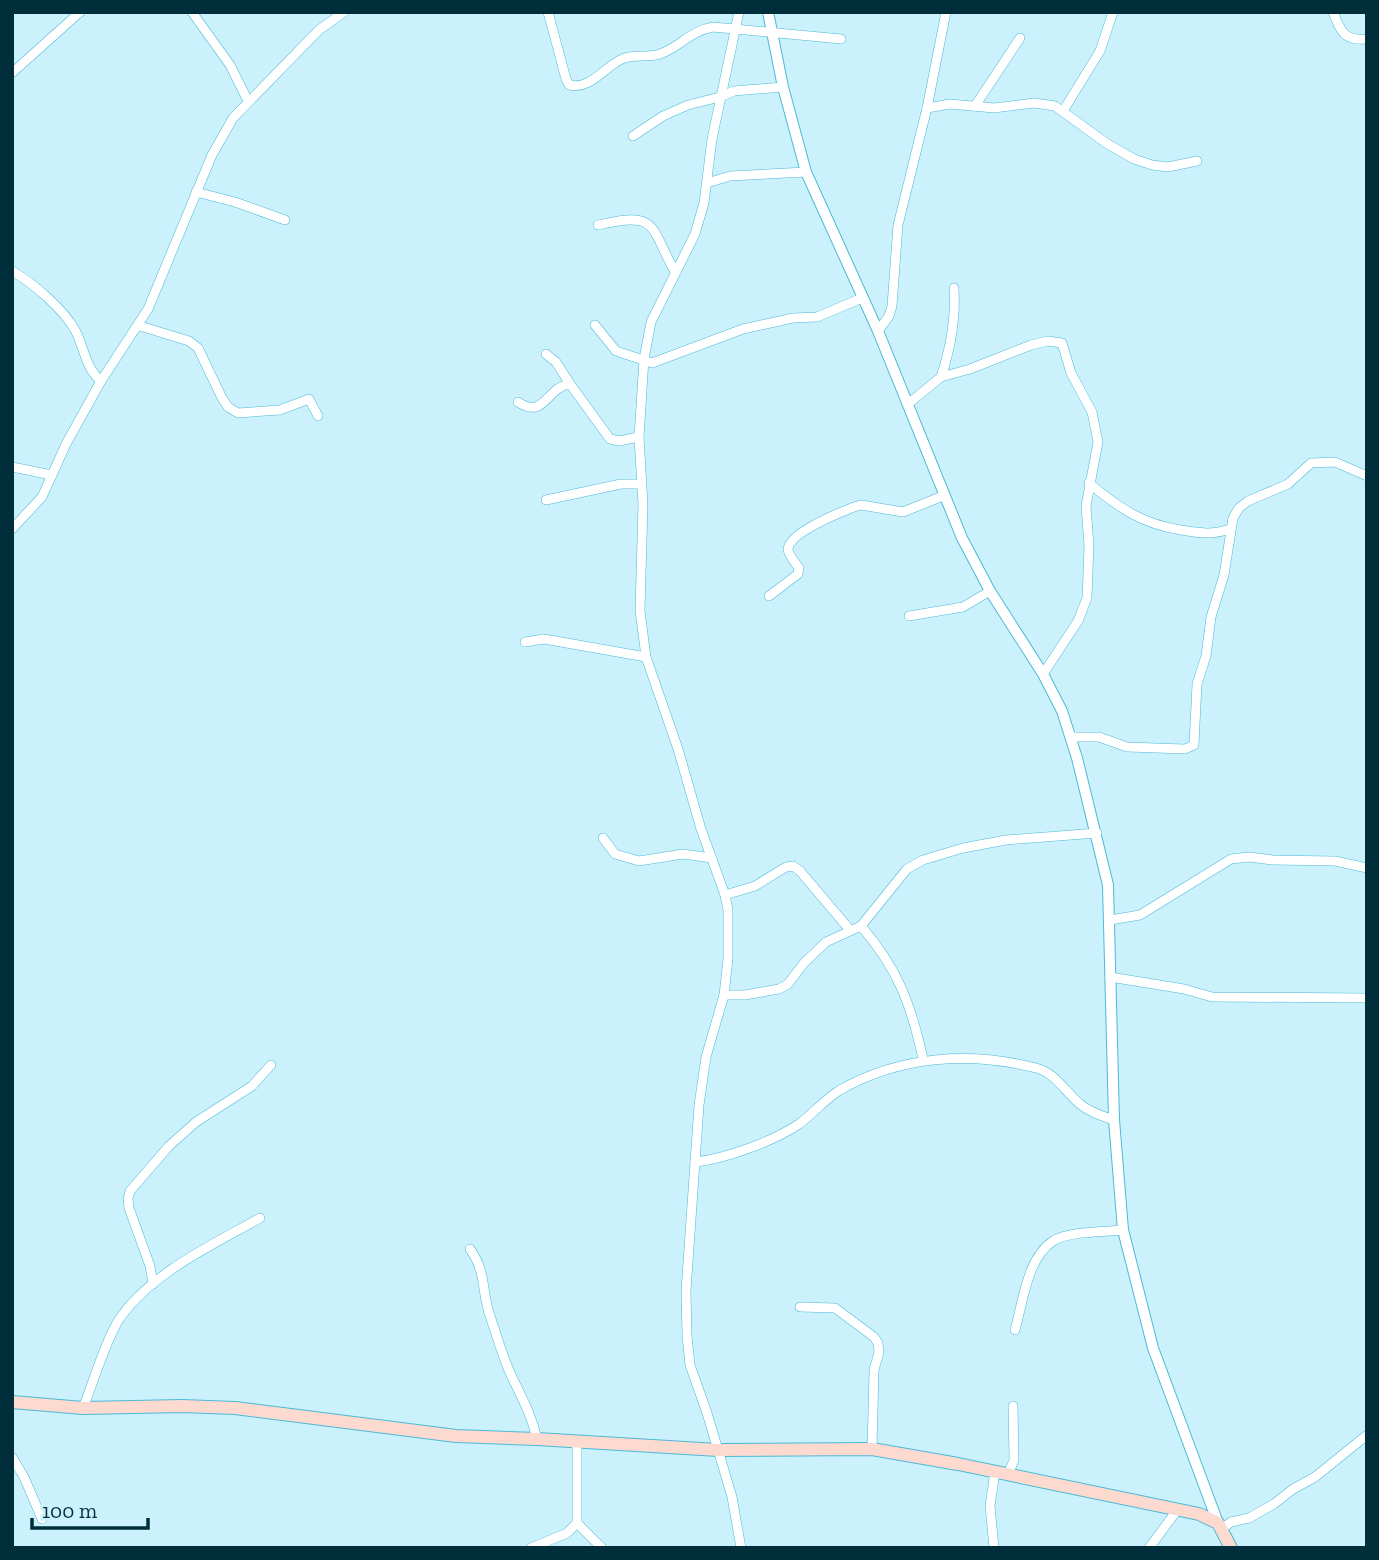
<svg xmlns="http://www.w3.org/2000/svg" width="1379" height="1560" font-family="'Zilla Slab',serif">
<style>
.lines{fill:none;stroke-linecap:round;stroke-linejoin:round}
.minor-casing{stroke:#4cb9d6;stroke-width:10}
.tertiary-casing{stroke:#4cb9d6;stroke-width:12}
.secondary-casing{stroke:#4cb9d6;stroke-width:14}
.minor{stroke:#fff;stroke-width:9}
.tertiary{stroke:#fff;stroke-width:10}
.secondary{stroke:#fcdad0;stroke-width:12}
</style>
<rect width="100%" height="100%" fill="#cbf1fd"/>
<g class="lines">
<!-- minor casing -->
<g class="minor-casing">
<g id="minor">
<path d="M192,12l38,53 18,36"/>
<path d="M548,12l18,67 3,6c22,5 35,-18 53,-26 11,-5 26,-1 38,-5 20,-7 30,-23 53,-27l128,12"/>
<path d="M739,12l-27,127 -8,64 -9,31 -44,88 -7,37 -5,78 4,67 -3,107 6,46 32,92 23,80 24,66 3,15v49l-4,36 -18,62 -7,48 -13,186 1,45 3,29 17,48 25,84 9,51"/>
<path d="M1333,12c8,20 11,29 34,27"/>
<path d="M12,73l68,-61"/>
<path d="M975,106l45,-68"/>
<path d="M927,108l23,-4 44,4 40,-5 21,3 51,37 28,16 18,6 16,2 29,-6"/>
<path d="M1063,111l37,-60 13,-39"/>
<path d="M633,136l30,-20 25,-11 32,-8 14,-6 49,-4"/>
<path d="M707,183l23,-7 76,-4"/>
<path d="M196,192l39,10 50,18"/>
<path d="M598,225c61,-14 51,0 77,47"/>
<path d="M12,271c21,12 53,39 64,61 8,16 10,37 25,49"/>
<path d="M595,325l21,26 36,12 91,-34 50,-11 24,-1 45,-19"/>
<path d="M140,326l49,15 9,7 24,50 6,9 10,6 42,-3 29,-11 9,17"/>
<path d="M878,331l11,-15 3,-10 6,-81 29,-117 19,-96"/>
<path d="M546,354l10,8 14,22"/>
<path d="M941,377c10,-30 15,-57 13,-89"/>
<path d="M518,402c27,18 28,-15 52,-18l40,55 9,2 20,-4"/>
<path d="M908,404l33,-27 29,-8 61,-24 17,-4 14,2 9,30 21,39 6,30 -12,64 3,40 -2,52 -9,23 -35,53"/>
<path d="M12,467l40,8"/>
<path d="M1089,483c30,25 53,41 92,47 18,3 32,5 49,-1"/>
<path d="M546,500l75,-16h20"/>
<path d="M12,529l30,-32 24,-53 35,-63 47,-72 64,-154 21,-37 86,-88 25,-18"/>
<path d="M769,596l29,-22 1,-6c-3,-5 -11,-13 -11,-19 2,-17 51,-36 66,-42l7,-2 42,7 40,-16"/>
<path d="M909,616l54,-9 27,-16"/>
<path d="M525,642l19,-3 102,18"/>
<path d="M1071,737h28l28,10 58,2 9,-4 3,-61 9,-28 5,-39 13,-42 9,-57 6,-10 9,-7 40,-17 23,-21 24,-1 32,14"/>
<path d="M603,838l12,16 24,7 44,-7 29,4"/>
<path d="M725,895l30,-9 31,-19 7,-1 7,5 50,59"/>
<path d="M1110,920l30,-5 91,-56 18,-2 24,3 62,1 32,7"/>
<path d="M861,926c37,43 50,78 62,133"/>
<path d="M1110,977l74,12 28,8 155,1"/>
<path d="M724,995h21l34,-6 9,-5 16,-21 22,-21 35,-16 46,-57 16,-9 40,-12 43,-8 91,-7"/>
<path d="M695,1162c30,-3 79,-21 104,-38 14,-10 26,-25 41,-34 60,-34 129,-39 196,-22 20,5 29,24 44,36 9,8 22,12 34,16"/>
<path d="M470,1249c17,24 11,41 20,67 6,17 11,35 18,52 11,26 22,41 29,71"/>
<path d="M153,1284l-3,-18 -21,-58 -1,-9 2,-8 39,-45 27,-24 56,-36 19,-21"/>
<path d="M800,1307l35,1 39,29 4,6 1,9 -5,18 -2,79"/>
<path d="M1015,1330c8,-28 12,-72 38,-89 15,-10 53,-9 70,-11"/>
<path d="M83,1408c10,-25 23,-69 37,-90 31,-45 94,-74 140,-100"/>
<path d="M12,1457l12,20 18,42"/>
<path d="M1008,1475l6,-15 -1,-54"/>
<path d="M577,1523l25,25"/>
<path d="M1223,1534v-6l8,-6 18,-4 25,-14 19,-15 22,-12 52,-42"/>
<path d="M531,1548l36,-15 10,-10v-80"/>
<path d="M994,1548l-4,-42 5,-34"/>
<path d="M1149,1548l29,-39"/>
</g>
</g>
<!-- tertiary casing -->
<g class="tertiary-casing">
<path id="tertiary" d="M768,12l15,75 23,85 72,159 84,207 28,53 53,83 19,37 15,47 31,127 6,235 9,110 30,118 65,175"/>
</g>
<!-- secondary casing -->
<g class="secondary-casing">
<path id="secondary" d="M12,1402l71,6 99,-2 53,2 221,28 81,3 181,11 154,-1 86,15 241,50 19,9 13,25"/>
</g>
<!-- minor -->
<use href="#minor" class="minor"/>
<!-- tertiary -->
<use href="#tertiary" class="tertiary"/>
<!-- secondary -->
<use href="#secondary" class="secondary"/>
</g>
<!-- border -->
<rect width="1379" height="1560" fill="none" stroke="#002f3b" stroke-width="28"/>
<!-- scale -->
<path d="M32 1518v10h116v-10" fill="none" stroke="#002f3b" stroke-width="3.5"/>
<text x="42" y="1518" font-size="21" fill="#002f3b" stroke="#cbf1fd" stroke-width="5" paint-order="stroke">100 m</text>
</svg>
